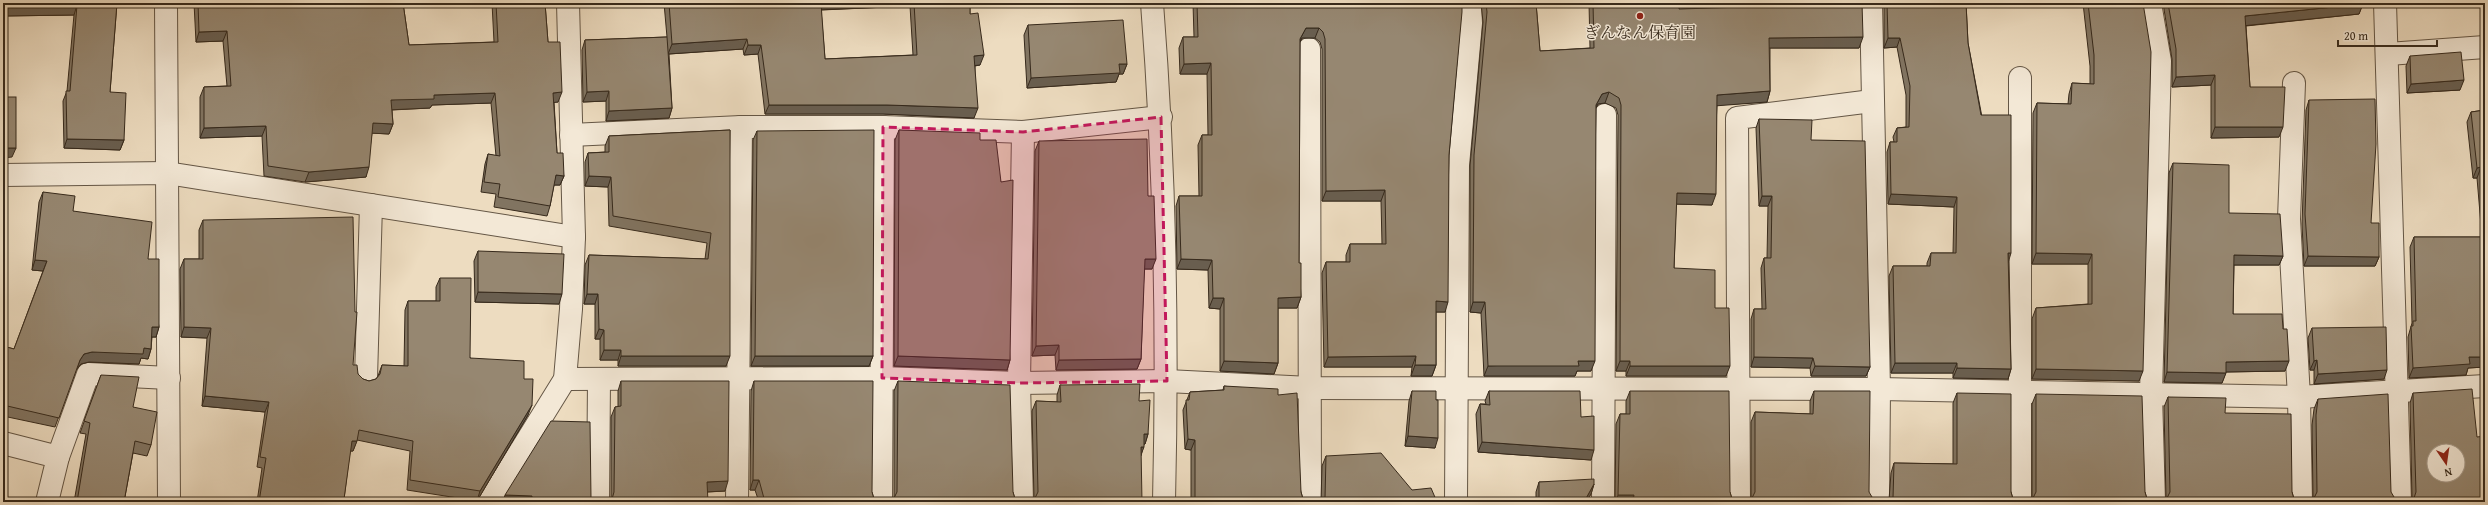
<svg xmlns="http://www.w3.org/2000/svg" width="2488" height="505" font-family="'Gentium Book Plus','Noto Serif JP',serif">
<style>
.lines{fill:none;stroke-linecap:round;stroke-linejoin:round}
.minor-casing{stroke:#645645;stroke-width:24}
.minor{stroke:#f3e8d6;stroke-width:22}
.wall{fill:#817461;stroke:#372a1c;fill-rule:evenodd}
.shaded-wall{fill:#695e4f;stroke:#372a1c}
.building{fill:#968771;stroke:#372a1c;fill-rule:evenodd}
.marked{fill:#c2185b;fill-opacity:0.2;stroke:#c2185b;stroke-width:3;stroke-dasharray:8 5;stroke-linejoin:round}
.poi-dot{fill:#8f2418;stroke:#f3e8d6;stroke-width:1.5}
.labels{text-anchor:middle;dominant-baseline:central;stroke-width:3;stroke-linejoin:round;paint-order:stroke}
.poi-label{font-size:16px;fill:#372a1c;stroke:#f3e8d6}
</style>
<rect width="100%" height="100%" fill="#eddcc0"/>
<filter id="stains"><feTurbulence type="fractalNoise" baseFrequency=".005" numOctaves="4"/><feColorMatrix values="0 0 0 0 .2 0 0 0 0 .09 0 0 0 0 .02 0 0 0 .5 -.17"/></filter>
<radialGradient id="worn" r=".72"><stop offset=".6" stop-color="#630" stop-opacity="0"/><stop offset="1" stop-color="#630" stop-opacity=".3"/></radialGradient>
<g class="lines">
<!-- minor casing -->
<g class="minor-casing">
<g id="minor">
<path d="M166,3l3,499"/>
<path d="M1152,3c13,166 16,332 12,499"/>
<path d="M1871,3l8,386 -1,113"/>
<path d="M2150,3l10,58 -9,333 3,108"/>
<path d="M2385,3l15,499"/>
<path d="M1309,49l1,453"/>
<path d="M2388,54l97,-7"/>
<path d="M2294,83l-5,136 10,178 2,105"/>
<path d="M571,135l170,-8h142l140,5 138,-15"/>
<path d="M3,175l164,-2 407,64"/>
<path d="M366,378l5,-173"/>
<path d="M565,379l317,-1 137,5 148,-2 143,7 569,1 420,8 186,-11"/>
<path d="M3,443l55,14 -11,45"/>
<path d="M58,457l30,-83 81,4"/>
<path d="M489,502l76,-123 6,-70 3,-72 -6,-234"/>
<path d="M598,502l1,-123"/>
<path d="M737,502l4,-375"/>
<path d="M881,502l2,-375"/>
<path d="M1022,502l-3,-119 4,-251"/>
<path d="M1456,502l2,-337 13,-142 -1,-20"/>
<path d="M1603,502l2,-387"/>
<path d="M1739,502l-2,-384 135,-17"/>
<path d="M2020,502v-424"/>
</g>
</g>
<!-- minor -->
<use href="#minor" class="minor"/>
</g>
<!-- wall -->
<g class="wall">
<path d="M3,3h114l-7,89 14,48 -4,10 -56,-2 -1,-47 4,-10 7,-76 -70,1z"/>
<path d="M194,3h209l6,42 85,-3 -2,-39h53l3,39 10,60h-4l3,51 7,23 -4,9h-6l-4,21 -3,10 -53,-9 2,-13 -15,-2 4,-28 3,-10 8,2 -5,-53 -59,2 -2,3 -38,2 1,14 -4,10 -17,-1 -6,44 -61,5 -41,-6 -2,-40 -62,2v-41l4,-10 23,-1 -4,-45 -27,1z"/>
<path d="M664,3h306v11l10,51 -5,1 -1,52 -91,-4h-118l-7,-60 -14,1 -1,-6 -74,5 3,54 -3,10 -63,3v-20l-23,1 -1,-52 3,-10 82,-3zM910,6l3,49 -88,4 -4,-49z"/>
<path d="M1193,3h269l-13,152 -4,157h-9v53l-4,11h-21l1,-9h-88l-2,-94 4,-11h20v-7l4,-11h32l-1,-43h-59v-152l-2,-7 -5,-4h-13l-2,4 -1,221 2,34 -4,11h-19v55l-4,11 -54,-3v-62l-11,-1 -1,-38 -31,-1 -1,-63 3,-10h20l-1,-51 4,-10h6l-1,-61h-27l-1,-26 4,-11h11z"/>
<path d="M1481,3h55l4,48 50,-3 -1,-45h90v6l93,-3v-3h90l-3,45h-89v43l-3,11 -50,3 -5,100 -36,-1 -2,64 41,40 11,68h-100v-5h-10l2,-256 -2,-7 -11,-5 -7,1 -2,4 -5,263h-14l-2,5h-91l-3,-63 -11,-1v-146l13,-144z"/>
<path d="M1884,3h82l2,40 41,217 2,109 -3,10 -55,-1v-5h-62l-2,-97 4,-10h34v-3l4,-10h22l1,-46 -66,-3 -1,-52 3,-10h4l-1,-5 4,-9 9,-1v-32l-9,-48 -13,1z"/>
<path d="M2083,3h60l-4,378 -107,-2v-60l4,-11 52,-4v-40h-56l1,-151 4,-10 31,1 1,-10 3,-11 18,1v-18z"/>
<path d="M2163,3h200l-4,11 -113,12 4,61 29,50 -68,1v-53l-39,2v-28z"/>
<path d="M2483,3h2v17z"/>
<path d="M1028,25l99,39 -4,10h-4l-3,8 -89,6 -3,-53z"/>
<path d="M2410,56l50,34 -53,3 -1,-27z"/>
<path d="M2309,100l62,123 8,34 -4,9h-71l-2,-42 4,-114z"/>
<path d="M2485,110v257l-17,1 -2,7 -57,3 -1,-41 4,-14 -2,-76 4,-10h68l-5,-59h-4l-6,-56 4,-10z"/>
<path d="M1759,119l52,21 59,227 -4,9h-55l-1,-8 -59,-1v-48l3,-10h8l-1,-41 3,-10h3l1,-52h-9l-3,-78z"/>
<path d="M730,130l-4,236h-108v-6h-18v-21h-5v-35h-11l1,-39 4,-10 116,4 2,-16 -98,-17 -1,-39 -23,-1v-24l3,-9 17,-1v-6l4,-10z"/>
<path d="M899,130l81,10 21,42 9,178 -3,10 -113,-4 1,-226z"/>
<path d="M757,131l116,225 -4,10h-118l2,-226z"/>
<path d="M1039,141l109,55 4,73h-8l-3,90 -4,10 -81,1 -1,-15 -23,1 3,-205z"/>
<path d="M2173,163l56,50 54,43 -4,9h-45l-1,49 50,15 2,42 -59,1 -4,11 -58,-1 5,-209z"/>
<path d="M43,192l105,67 11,68 -3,10h-4l-1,12 -3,10 -7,-1 -2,6 -50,-2 -8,2 -5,6 -21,57 -52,-11v-70l11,3 29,-78 -11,-1 7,-68z"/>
<path d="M203,220l150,145 5,9 5,5 6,2 7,-2 2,-3 4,-11 22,1 1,-56 3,-9h28v-14l4,-9 30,80 54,21 4,36 -51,86 -70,-11 3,-39 -53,-11 -4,11h-3l-6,48 17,3h-104l5,-34 -5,-1 8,-55 -63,-6 5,-68 -26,-1 -1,-68 4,-10h15v-29z"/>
<path d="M478,251l81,53 -84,-2 -1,-41z"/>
<path d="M2312,328l72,51 -70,5v-14h-4l-2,-32z"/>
<path d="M101,375l32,32 18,38 -4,11 -14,-3 -9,49h-50l12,-68 -6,-1z"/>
<path d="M621,381l104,110 -17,1 -97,8v-83l4,-10h3v-16z"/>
<path d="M754,381l118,111 2,7 6,3h-121l-4,-12h-5l1,-99z"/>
<path d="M898,381l115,111 2,7 -121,-1v-107z"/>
<path d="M1060,385l79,16 9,33 -3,10h-1l-3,12 -107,43 -2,-88 4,-10 21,1v-7z"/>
<path d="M1224,386l54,9 23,97 2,7 4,3h-116v-52l-6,-1 -2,-39 7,-18 33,-2z"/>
<path d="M1412,391l24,9 -1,48 -30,-2 4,-45z"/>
<path d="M1489,391l92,26 10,43 -113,-8 -2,-38 4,-10h6l-1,-3z"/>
<path d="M1630,391l100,101 2,7 6,3h-123l1,-78 4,-10h6v-13z"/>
<path d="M1814,391l55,101 -118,7v-77l4,-10 55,2v-13z"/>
<path d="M1957,393l54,99 2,7 -124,1 2,-27 3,-10 59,1v-61z"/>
<path d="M2413,393l64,44 8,65 -73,-3 -2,-96z"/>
<path d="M2036,394l109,98 2,7 -115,-1v-94z"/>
<path d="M2168,397l57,16 67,79 2,7h-128l-2,-92z"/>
<path d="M2318,399l73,93 -78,7 -1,-74 2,-16z"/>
<path d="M1326,456l86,34 -91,11 1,-35z"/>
<path d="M1539,482l55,2 -3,10 -5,8h-50v-10z"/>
</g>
<!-- shaded-wall -->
<g class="shaded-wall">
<path d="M820,3h91l-1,3 -93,4z"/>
<path d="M2363,4l-4,10 -117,12 3,-10z"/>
<path d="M77,5l-3,10 -71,1v-10z"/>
<path d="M1306,28h13l-4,10h-13l-6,11 4,-10z"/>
<path d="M227,31l-4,10 -27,1 3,-10z"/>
<path d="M1863,37l-4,11h-93l3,-10z"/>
<path d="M1888,38h12l-3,9 -13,1z"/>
<path d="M747,39l-4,10 -75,5 4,-10z"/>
<path d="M748,45h13l-3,9 -14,1z"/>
<path d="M984,55l-4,10 -10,1 4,-10z"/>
<path d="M1211,63l-4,11h-27l4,-10z"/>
<path d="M1119,64h8l-4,10h-4l-3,8 -89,6 4,-10z"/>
<path d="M2215,75l-4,10 -39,2 4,-10z"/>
<path d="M2464,80l-4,10 -53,3 4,-9z"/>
<path d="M609,91l-3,10 -23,1 4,-10z"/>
<path d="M1770,91l-3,11 -53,4 3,-11z"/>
<path d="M562,92l-4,10 -9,1 4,-10z"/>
<path d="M1609,92l-4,11 -7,1 -6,11 4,-10 6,-11z"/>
<path d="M495,93l-4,10 -59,2 -2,3 -43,2 4,-10 43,-5z"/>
<path d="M769,105h118l91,3 -4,10 -91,-4h-118z"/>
<path d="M672,108l-3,10 -63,3 3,-10z"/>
<path d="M373,123l20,1 -4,10 -20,-1z"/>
<path d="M266,126l-4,10 -62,2 4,-10z"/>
<path d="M2215,127h68l-4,10 -68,1z"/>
<path d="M67,139l57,1 -4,10 -56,-2z"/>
<path d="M3,148h13l-4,9 -9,1z"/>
<path d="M369,167l-3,10 -61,5 4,-10z"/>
<path d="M2481,167l-4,11h-4l4,-10z"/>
<path d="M556,175l8,1 -4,9h-7z"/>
<path d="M589,176l22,1 -3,10 -23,-1z"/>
<path d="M1385,190l-4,11h-59l4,-10z"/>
<path d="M1677,193l39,1 -4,11 -39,-1z"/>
<path d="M1891,194l66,3 -3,10 -66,-3z"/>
<path d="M1762,196h10l-4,10h-9z"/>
<path d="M2008,253h3l-3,10z"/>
<path d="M2036,253l56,1 -4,10h-56z"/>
<path d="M2234,255l49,1 -4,9h-49z"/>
<path d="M2308,256l71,1 -4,9h-71z"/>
<path d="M1145,259h11l-4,10h-11z"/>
<path d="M1181,259l31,1 -4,10 -31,-1z"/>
<path d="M35,260l12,1 -4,10 -11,-1z"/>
<path d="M478,292l84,2 -3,10 -84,-2z"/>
<path d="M587,294h11l-3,10h-11z"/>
<path d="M1301,297l-4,11h-23l4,-10z"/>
<path d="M1213,298h11l-4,11 -11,-1z"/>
<path d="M1436,301l12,1 -3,10h-13z"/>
<path d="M1473,302h12l-4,11 -11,-1z"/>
<path d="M152,327h7l-3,10h-7z"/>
<path d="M184,327l27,1 -4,10 -26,-1z"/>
<path d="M599,329l5,1 -4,9h-5z"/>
<path d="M1059,345l-4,10 -23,1 4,-10z"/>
<path d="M144,348l7,1 -3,10 -7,-1 -2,6 -50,-2 -8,2 -5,6 4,-10 4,-6 8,-2z"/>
<path d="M604,350h17l-3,10h-18z"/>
<path d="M621,356h109l-4,10h-108z"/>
<path d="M755,356h118l-4,10h-118z"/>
<path d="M898,356l112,4 -3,10 -113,-4z"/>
<path d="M1416,356l-4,11h-88l4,-10z"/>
<path d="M1754,357l59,1 -3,10 -59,-1z"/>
<path d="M2469,357h16v10l-17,1 -2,7 -57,3 4,-10z"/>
<path d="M1141,359l-4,10 -81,1 3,-10z"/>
<path d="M2317,360l-3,10h-4l4,-9z"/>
<path d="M1224,361l54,2 -4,11 -54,-3z"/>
<path d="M1578,361h17l-4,10h-14l-2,5h-91l4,-10z"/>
<path d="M1620,361h10l-4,10h-10z"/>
<path d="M2289,361l-4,10 -62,1 3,-10z"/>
<path d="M1895,363h62l-4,10h-62z"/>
<path d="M1415,365h21l-4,11h-21z"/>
<path d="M1630,366h100l-4,10h-100z"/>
<path d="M1815,366l55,1 -4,9h-55z"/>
<path d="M1957,368l54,1 -3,10 -55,-1z"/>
<path d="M2036,369l107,2 -4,10 -107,-2z"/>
<path d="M2387,370l-3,9 -70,5 4,-10z"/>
<path d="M2167,372l59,1 -4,10 -58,-1z"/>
<path d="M205,396l64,6 -4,10 -63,-6z"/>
<path d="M532,405l-4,10 -51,86 3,-10z"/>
<path d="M1144,434h4l-3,10h-5z"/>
<path d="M1408,436l30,2 -3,10 -30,-2z"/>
<path d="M1188,439l7,1 -4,10 -6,-1z"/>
<path d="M352,441h5l-4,10h-5z"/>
<path d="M1482,442l112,8 -3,10 -113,-8z"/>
<path d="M1141,447h3l-4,10z"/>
<path d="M753,480h6l-4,10h-5z"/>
<path d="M728,481l-3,10 -21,1 3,-10z"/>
<path d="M1594,484l-3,10 -5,8h-2z"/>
<path d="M505,495l27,1 -2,6h-27z"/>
<path d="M1618,495h16l-3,7h-15z"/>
</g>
<!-- building -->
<g class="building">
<path d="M3,3h114l-7,89 16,1 -2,47 -57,-1 -1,-48h4l7,-86 -74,1 1,10h-1z"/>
<path d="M198,3h205l6,42 89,-3 -2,-39h49l3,39h12l2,50 -9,1 4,60h6l1,23 -8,-1 -6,31 -52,-9 2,-13 -16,-2 4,-28 12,2 -5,-63 -61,2v4l-43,1 2,24 -20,-1 -4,44 -60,5 -41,-6 -2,-40 -62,2v-41l27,-1 -4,-55 -28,1z"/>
<path d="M669,3h152l4,56 92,-4 -3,-52h56v11l8,-1 6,42 -10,1 4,52 -91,-3h-118l-8,-60h-13l-1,-6 -75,5z"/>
<path d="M1197,3h265v9l-13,143 -1,147 -12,-1v64h-21l1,-9 -88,1 -2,-95h24v-18h36l-1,-54 -59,1 -1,-152 -2,-7 -4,-4h-13l-6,11 -1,224h2v34l-23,1v65l-54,-2v-63h-11l-1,-38 -31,-1 -2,-63h23v-61h10l-1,-72 -27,1 -1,-27h15z"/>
<path d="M1486,3h50l4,48 54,-3 -1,-45h86v6l97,-3v-3h86l1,34 -94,1 1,53 -53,4 -1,99 -39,-1 -3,75 41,2v38h14l1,58h-100v-5h-10l1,-256 -2,-7 -10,-6 -7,2 -6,11 -1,256h-17l1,5h-91l-3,-64h-12l1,-147 13,-143z"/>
<path d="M1887,3h79l2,40 13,72h30v138h-3l3,116 -54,-1v-5h-62l-2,-97h37l1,-13h25l1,-56 -66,-3 -1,-52h7v-14l12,-1 1,-41 -10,-48h-12z"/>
<path d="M2088,3h55l8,49 -8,319 -107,-2v-61l56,-4v-50l-56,-1 1,-150 34,1 1,-21 22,1v-29z"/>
<path d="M2168,3h195v1l-118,12 5,71h35l-2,40h-68v-52l-39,2v-28z"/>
<path d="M1123,20l4,44h-8l1,9 -89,5 -3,-53z"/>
<path d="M667,37l5,71 -63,3v-20l-22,1 -2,-52z"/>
<path d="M2461,52l3,28 -53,4 -1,-28z"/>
<rect x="3" y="97" width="13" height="51"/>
<path d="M2375,99l1,45 -5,79h8v34l-71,-1 -3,-42 4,-114z"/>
<path d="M2485,110v108l-4,-51 -4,1 -6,-56z"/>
<path d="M1759,119l53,1 -1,20 54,1 5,226 -55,-1 -2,-8 -59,-1v-48h12l-2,-51h7l1,-62h-10z"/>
<path d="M730,130v226h-109v-6h-17v-20l-5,-1 -1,-35h-11l2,-39 119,4 3,-26 -98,-17 -2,-39 -22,-1 -1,-23 21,-1v-16z"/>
<path d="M874,130l-1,226h-118l2,-225z"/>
<path d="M899,130l81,3v7h16l5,42 12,-2 -3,180 -112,-4z"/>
<path d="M1147,139l1,57h6l2,63h-11l-4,100 -82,1v-15l-23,1 3,-205z"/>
<path d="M2173,163l56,2v48l51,1 3,42 -49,-1 -1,59h49l1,15h4l2,32 -63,1v11l-59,-1z"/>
<path d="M43,192l32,4 -2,15 79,11 -4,37h11v68h-7l-1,22 -7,-1 -1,6 -51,-2 -8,2 -4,6 -21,58 -56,-13v-59l11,3 33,-88 -12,-1z"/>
<path d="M353,217l2,95h2l-4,53h4l1,9 5,5 6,2 7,-2 4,-5 2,-9 26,1v-65h32v-23h31l-1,80 54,3v18h9l-1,26 -52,86 -70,-11 3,-39 -54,-11 -2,11h-5l-8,58 17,3h-102l7,-44 -6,-1 9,-55 -64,-6 6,-68 -27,-1v-68h19v-39z"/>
<path d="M2414,237h71v120h-16l1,7 -57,4 -2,-42h2v-5h3z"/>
<path d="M478,251l86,3 -2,40 -84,-2z"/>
<path d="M2386,327l1,43 -69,4 -1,-14 -3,1 -2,-33z"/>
<path d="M101,375l38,2 -6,30 24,5 -6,33 -16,-4 -11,61h-47l13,-79 -6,-2z"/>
<path d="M621,381h108l-1,100 -21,1 1,20h-102l6,-3 2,-7 1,-85 6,-1z"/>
<path d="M754,381h119l-1,111 2,7 6,3h-115l-6,-22h-6z"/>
<path d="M898,381l112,4 3,107 2,7 6,3h-129l5,-10z"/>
<path d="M1140,384l-1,17 11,-1 -2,34h-4v13h-3l1,55h-109l5,-10 -2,-91 25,1 -1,-17z"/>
<path d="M1224,386l54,3v6l19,-2 4,99 2,7 4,3h-112v-62l-7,-1 -2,-39h3l1,-8 34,-2z"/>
<path d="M2472,389l5,48 8,-1v66h-77l6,-4 2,-6 -3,-99zM2434,451h24v24h-24z"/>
<path d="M1412,391h24v9h2v38l-30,-2z"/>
<path d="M1489,391h91l1,26 13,-1v34l-112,-8 -2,-38 10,1z"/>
<path d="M1630,391h99l1,101 2,7 6,3h-105l1,-7h-16l2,-81h10z"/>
<path d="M1814,391h56l-1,101 6,10h-125l5,-10v-80l58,2z"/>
<path d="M1957,393l54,1v98l2,7 6,3h-133l7,-4 1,-35 63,1z"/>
<path d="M2036,394l106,2 3,96 2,7 6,3h-122l5,-10z"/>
<path d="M2388,394l3,98 6,10h-85l5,-10 -1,-77 2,-16z"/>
<path d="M2168,397l58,1 -1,15 66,1 1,78 2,7 6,3h-135l5,-10z"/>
<path d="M551,421l39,1 1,76 6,4h-65v-6l-27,-1z"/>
<path d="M1381,453l31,37 19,-2 6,14h-116l4,-4 1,-42z"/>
<path d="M1594,479v5l-10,18h-45v-20z"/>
</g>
<!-- marked area -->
<path class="marked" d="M1161,117l6,264 -148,2 -137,-5 1,-251 140,5z"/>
<!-- markers -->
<circle class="poi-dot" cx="1640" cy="16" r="4"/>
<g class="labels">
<!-- poi labels -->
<g class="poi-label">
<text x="1640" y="32">ぎんなん保育園</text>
</g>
</g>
<!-- margin -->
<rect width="2488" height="505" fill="none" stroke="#eddcc0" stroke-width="16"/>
<rect x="4" y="4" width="2480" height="497" fill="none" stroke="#372a1c" stroke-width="2"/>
<rect x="8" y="8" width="2472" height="489" fill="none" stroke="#372a1c"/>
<!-- north arrow -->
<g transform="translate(2446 463) rotate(167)"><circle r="19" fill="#f3e8d6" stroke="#a89c8c"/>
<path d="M0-3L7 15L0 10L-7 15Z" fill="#8f2418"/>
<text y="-6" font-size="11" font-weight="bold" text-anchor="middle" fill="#372a1c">N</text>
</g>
<!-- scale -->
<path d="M2338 40v6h99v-6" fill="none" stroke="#372a1c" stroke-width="2"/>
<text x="2344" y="40" font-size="12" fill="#372a1c" stroke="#f3e8d6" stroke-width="3" paint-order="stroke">20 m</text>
<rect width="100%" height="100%" filter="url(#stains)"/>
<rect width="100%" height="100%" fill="url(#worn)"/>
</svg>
